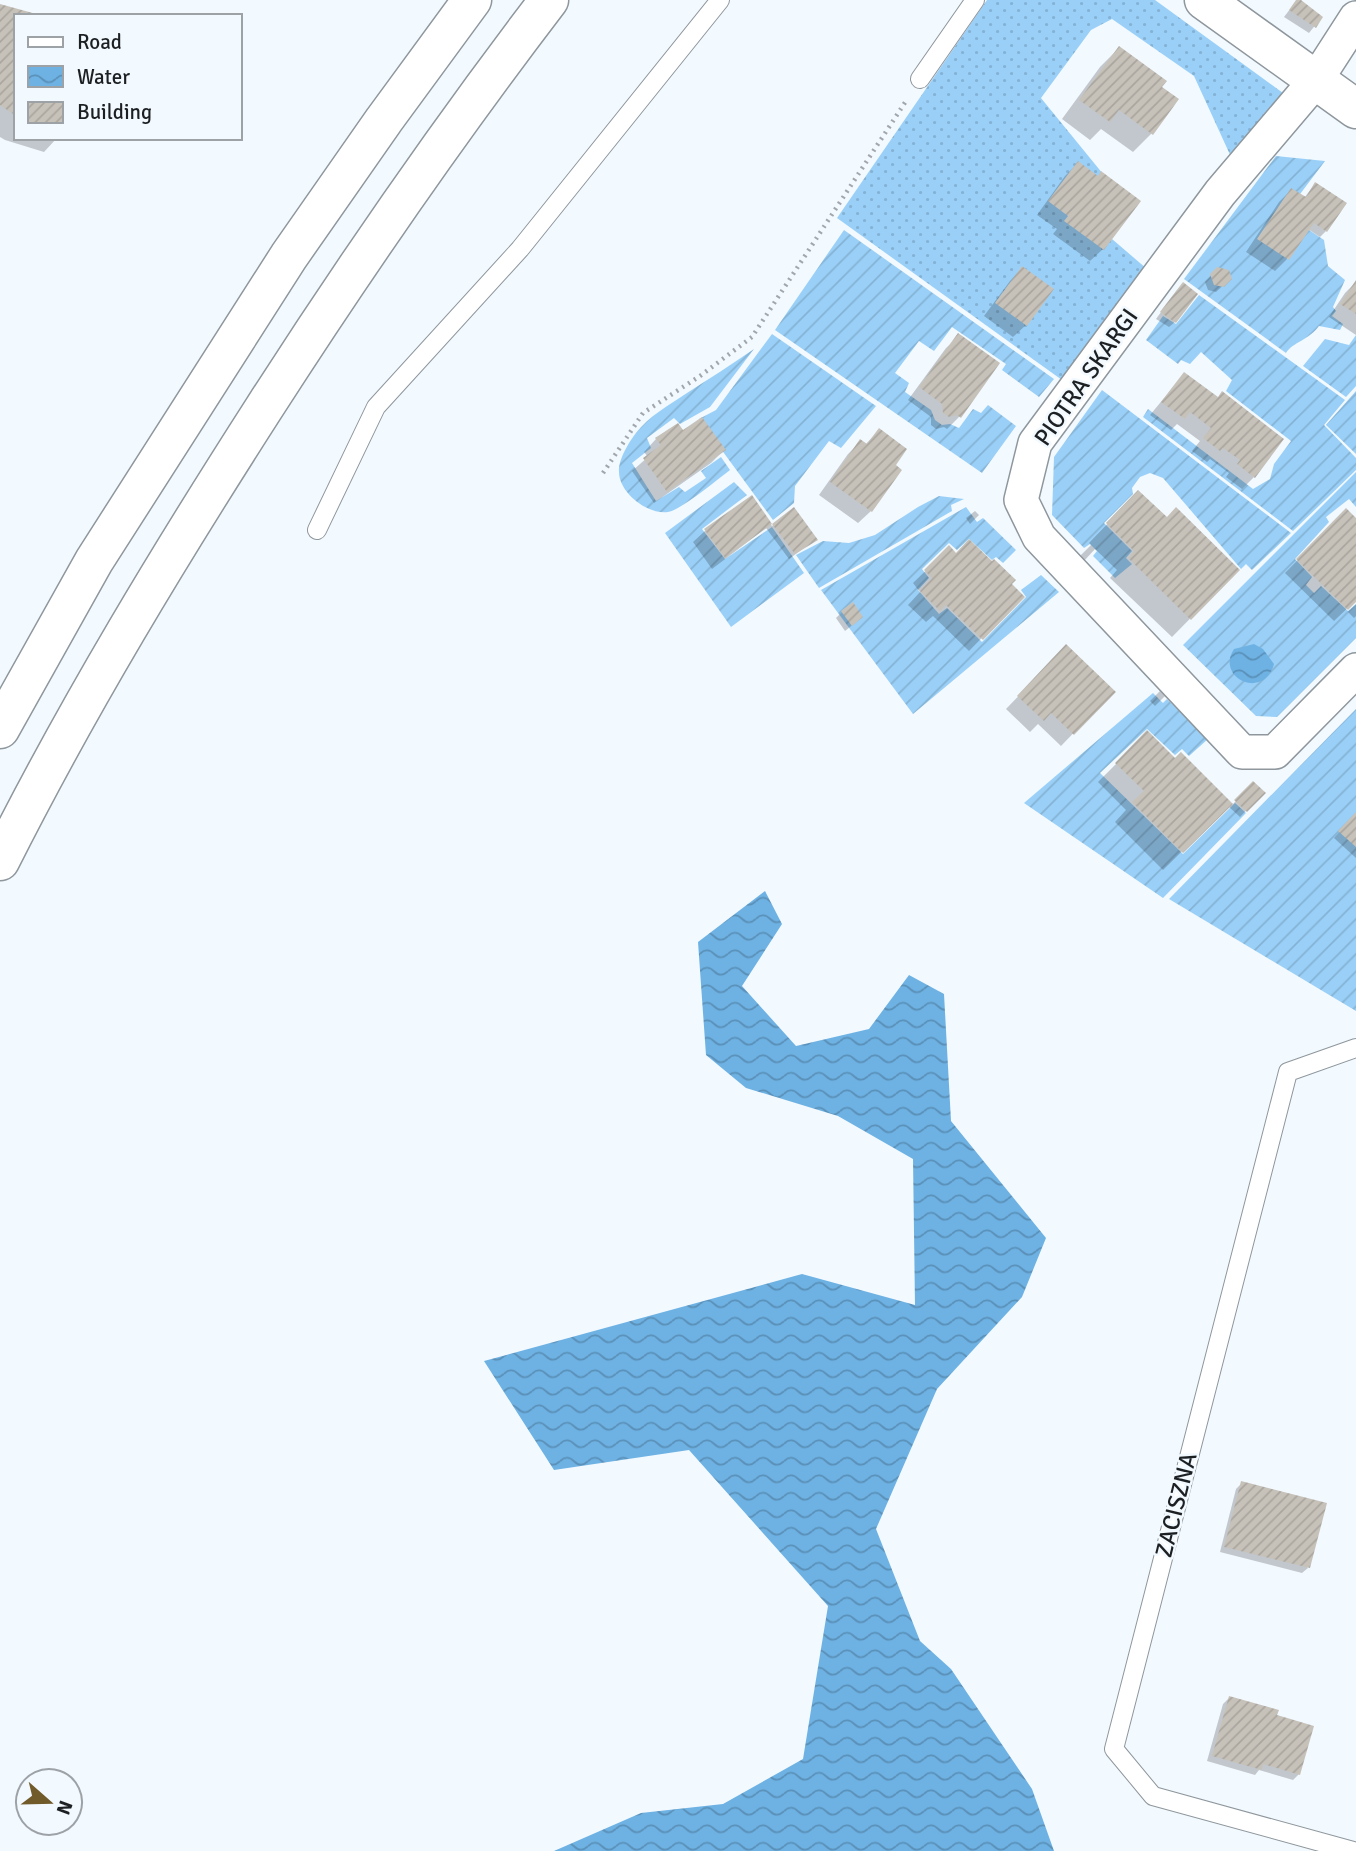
<svg xmlns="http://www.w3.org/2000/svg" width="1356" height="1851" font-family="Signika,sans-serif">
<style>
.grass{fill:url(#grass-dots)}
.garden{fill:url(#garden-furrows)}
.water{fill:url(#water-waves)}
.shadow{fill:#0003}
.building{fill:url(#building-hatch)}
.lines{fill:none;stroke-linecap:round;stroke-linejoin:round}
.service-casing{stroke:#8e979d;stroke-width:20}
.minor-casing{stroke:#8e979d;stroke-width:36}
.tertiary-casing{stroke:#8e979d;stroke-width:41}
.primary-casing{stroke:#8e979d;stroke-width:41}
.path{stroke:#a1a7ac;stroke-width:4.5;stroke-dasharray:2 5;stroke-linecap:butt}
.service{stroke:#fff;stroke-width:18}
.minor{stroke:#fff;stroke-width:33}
.tertiary{stroke:#fff;stroke-width:38}
.primary{stroke:#fff;stroke-width:38}
.labels{text-anchor:middle;dominant-baseline:central;stroke-width:5;stroke-linejoin:round;paint-order:stroke}
.street-label{font-size:24px;fill:#1d2023;stroke:#f2f9ff}
</style>
<defs>
<pattern id="grass-dots" width="8" height="8" patternUnits="userSpaceOnUse" patternTransform="scale(1.75)"><rect width="8" height="8" fill="#9ad0f8"/><path d="M2 2h.1M6 6h.1" fill="none" stroke="#84b2d4" stroke-width="1.8" stroke-linecap="round"/></pattern>
<pattern id="garden-furrows" width="10" height="10" patternUnits="userSpaceOnUse" patternTransform="scale(1.75)"><rect width="10" height="10" fill="#9ad0f8"/><path d="M-1 1l2-2M0 10L10 0M9 11l2-2" fill="none" stroke="#84b2d4"/></pattern>
<pattern id="water-waves" width="16" height="10" patternUnits="userSpaceOnUse" patternTransform="scale(1.75)"><rect width="16" height="10" fill="#6eb2e4"/><path d="M0 5q4-4 8 0t8 0" fill="none" stroke="#5a90b8"/></pattern>
<pattern id="building-hatch" width="6" height="6" patternUnits="userSpaceOnUse" patternTransform="scale(1.75)"><rect width="6" height="6" fill="#c7c2b9"/><path d="M-1 1l2-2M0 6l6-6M5 7l2-2" fill="none" stroke="#aaa69f"/></pattern>
</defs>
<rect width="100%" height="100%" fill="#f2f9ff"/>
<!-- grass -->
<path class="grass" d="M987,0h168l128,93 -51,66 -38,-83 -82,-57 -21,11 -50,68 71,87 -14,42 49,42 -85,111 -225,-162z"/>
<!-- garden -->
<g class="garden">
<path d="M1276,156l49,5 -40,53 39,26 4,26 17,14 -12,27 3,4 -4,5 11,8 -3,6 -21,-4c-10,14 -26,16 -33,27l-102,-74z"/>
<path d="M844,230l210,149 -15,18 -37,-27 4,-6 -54,-37 -18,24 -15,-10 -24,32 14,10 -4,9 26,18 4,10 7,5 8,-1 9,4 14,-19 8,4 7,-8 28,21 -34,47 -207,-143z"/>
<path d="M1199,295l146,105 -21,25 32,33v12l-63,61 -150,-114 5,-8 105,80 17,-10 4,-15 17,-23 -65,-50 6,-11 -31,-28 -11,12 -9,-4 -3,4 -32,-24 17,-24 13,8z"/>
<path d="M772,334l104,72 -35,42 -12,-7 -34,45 -1,17 -21,17 -74,-101 17,-9z"/>
<path d="M1356,335v51l-10,11 -43,-31 22,-27 24,6z"/>
<path d="M754,349l-44,58 -30,17 -6,-6 -27,20 4,10 -19,15 24,38 23,-14 6,5 21,-14 -5,-7 20,-14 9,13c-12,9 -49,40 -62,42 -20,3 -49,-19 -49,-40 -1,-12 10,-30 17,-39 13,-17 33,-28 51,-40 22,-14 45,-29 67,-44z"/>
<path d="M1102,390l189,143 -39,37 -6,-6 -5,5 -78,-91 -13,-5 -10,4 -8,11 1,6 -29,29 28,28 -6,7 6,6 -17,14 -22,-22 4,-5 -7,-7 -6,4 -32,-33 2,-58z"/>
<path d="M1356,391v63l-30,-29z"/>
<path d="M1356,472v35l-7,-8 -23,18 3,5 -34,37 17,18 -6,8 8,8 7,-7 27,25 8,-7v34l-79,79 -21,-1 -73,-71z"/>
<path d="M734,482l13,13 -45,34 23,30 47,-32 32,46 -73,54 -66,-94z"/>
<path d="M939,496l25,3 -13,6 1,6 -133,77 -23,-33 27,-14 26,2 26,-8 43,-28z"/>
<path d="M966,507l11,15 6,-4 33,32 -13,13 -7,-6 -4,3 -23,-21 -12,11 -8,-7 -27,26 7,9 -11,12 21,24 8,-6 35,34 44,-45 -5,-7 20,-15 18,17 -146,122 -92,-124z"/>
<path d="M1153,693l10,10 4,-4 41,40 -19,17 -7,-7 -7,6 -28,-26 -47,44 83,81 52,-51 11,10 -83,85 -139,-95z"/>
<path d="M1356,709v302l-187,-112z"/>
</g>
<!-- water -->
<g class="water">
<path d="M1254,644l9,5 11,15c-10,37 -59,14 -40,-15z"/>
<path d="M765,891l17,33 -40,62 54,60 73,-17 40,-54 35,19 7,127 95,117 -24,59 -85,92 -61,140 44,112 31,28 81,120 22,62h-500l87,-38 82,-9 80,-45 25,-153 -139,-156 -135,20 -70,-109 318,-87 113,31 -2,-146 -75,-43 -92,-28 -40,-33 -8,-113z"/>
</g>
<!-- shadow -->
<g class="shadow">
<path d="M1297,0l24,18 -12,15 -25,-16z"/>
<path d="M0,5l36,11h-20v122h41l-13,14 -39,-12 -5,-3z"/>
<path d="M1119,48l41,40 -8,45 -19,19 -32,-23 -11,11 -28,-21 38,-52z"/>
<path d="M1078,163l25,86 -13,12 -37,-27 4,-5 -20,-14 28,-39z"/>
<path d="M1315,184l11,47 -6,6 -12,-8 -21,30 -12,12 -29,-19 33,-50 12,-12 13,8z"/>
<path d="M1022,268l4,57 -13,12 -29,-21 26,-35z"/>
<path d="M1218,269l12,10 -14,13 -8,-2 -3,-8z"/>
<path d="M1356,282v53l-27,-18 16,-24z"/>
<path d="M1177,290l-2,32 -6,5 -13,-8z"/>
<path d="M959,336v81l-12,12 -3,-2 -8,2 -5,-4v-8l-23,-17 38,-52z"/>
<path d="M1184,374l70,103 -12,12 -16,-12 3,-4 -19,-14 -3,3 -15,-11 8,-10 -23,-17 -6,6 -21,-15z"/>
<path d="M879,430l14,36 -22,45 -13,12 -39,-28 29,-41 12,-12 5,3z"/>
<path d="M683,433l41,17 -13,13 -57,40 -22,-32 16,-14 -4,-5 12,-13z"/>
<path d="M1138,492l28,27 72,51 -66,67 -62,-59 7,-8 -22,-21 -11,12 -4,-5 11,-11 -2,-2z"/>
<path d="M751,497l21,29 21,-17 22,31 -26,19 -23,-31 -54,41 -19,-27 13,-12z"/>
<path d="M975,511l4,4 -9,9 -4,-6z"/>
<path d="M1346,511l10,10v79l-22,21 -49,-48z"/>
<path d="M949,548l7,7 54,29 12,13 -53,54 -36,-35 -7,6 -18,-17 12,-13 -7,-9z"/>
<path d="M1356,605v11l-2,2 -6,-6z"/>
<path d="M842,612l13,11 -10,8 -9,-13z"/>
<path d="M1066,647l47,45 -52,54 -23,-22 -8,8 -24,-23z"/>
<path d="M1160,691l5,5 -10,10 -5,-5z"/>
<path d="M1147,733l27,27 58,45 21,-21 10,9 -23,24 -12,-11 -65,64 -48,-48 11,-12 -28,-28z"/>
<path d="M1356,814v44l-22,-20z"/>
<path d="M1242,1483l66,85 -6,5 -82,-21 16,-63z"/>
<path d="M1229,1698l46,18 24,58 -6,6 -34,-10 -4,5 -48,-14 16,-57z"/>
</g>
<!-- building -->
<g class="building">
<path d="M1296,0h5l22,17 -7,11 -27,-18z"/>
<path d="M0,4l40,11 -24,1v100l-16,-11z"/>
<path d="M1119,46l48,35 -5,6 17,12 -26,36 -34,-25 -9,12 -31,-22z"/>
<path d="M1078,161l20,15 3,-5 40,30 -37,49 -40,-29 4,-5 -20,-15z"/>
<path d="M1315,182l32,21 -20,29 -13,-9 -25,37 -32,-21 34,-51 15,9z"/>
<path d="M1022,266l32,23 -27,37 -32,-23z"/>
<path d="M1217,267l12,3 3,9 -8,8 -10,-2 -4,-11z"/>
<path d="M1356,280v34l-16,-10z"/>
<path d="M1183,282l15,12 -22,29 -16,-11z"/>
<path d="M958,333l42,30 -39,55 -4,-3 -8,2 -6,-4 -1,-9 -23,-17z"/>
<path d="M1184,372l34,25 4,-6 62,48 -29,39 -18,-14 3,-4 -17,-12 -3,3 -17,-13 8,-10 -21,-16 -5,7 -24,-17z"/>
<path d="M702,417l24,33 -59,42 -24,-34 18,-13 -6,-7 23,-15 5,7z"/>
<path d="M879,428l28,21 -11,16 6,5 -30,42 -42,-30 30,-43 7,5z"/>
<path d="M1138,490l29,27 9,-10 64,63 -49,50 -63,-62 6,-7 -28,-28z"/>
<path d="M752,495l20,29 -47,34 -21,-29z"/>
<path d="M794,507l24,33 -23,14 -23,-30z"/>
<path d="M1346,508l10,10v84l-8,8 -52,-51z"/>
<path d="M969,539l23,22 2,-2 22,21 -4,4 13,13 -42,43 -37,-35 -6,6 -20,-20 12,-13 -8,-8 25,-25 7,8z"/>
<path d="M853,602l10,15 -11,9 -11,-15z"/>
<path d="M1066,644l50,48 -42,43 -23,-22 -7,8 -27,-25z"/>
<path d="M1147,730l28,28 6,-6 52,52 -50,49 -51,-51 12,-11 -29,-28z"/>
<path d="M1253,781l13,12 -19,19 -13,-12z"/>
<path d="M1356,812v35l-18,-16z"/>
<path d="M1241,1481l86,22 -17,65 -86,-21z"/>
<path d="M1229,1696l50,14 -2,5 37,11 -14,49 -37,-11 -1,6 -50,-14z"/>
</g>
<g class="lines">
<!-- service casing -->
<g class="service-casing">
<g id="service">
<path d="M920,79l55,-79"/>
<path d="M317,530l59,-123 144,-158 200,-249"/>
<path d="M1353,1851l-200,-55 -39,-47 174,-677 68,-24"/>
</g>
</g>
<!-- minor casing -->
<g class="minor-casing">
<path id="minor" d="M1356,18l-40,62 -96,113 -185,250 -14,57 18,37 203,215h33l81,-82"/>
</g>
<!-- tertiary casing -->
<g class="tertiary-casing">
<path id="tertiary" d="M1204,0l152,109"/>
</g>
<!-- primary casing -->
<g class="primary-casing">
<g id="primary">
<path d="M0,729l94,-168 195,-305 95,-136 88,-120"/>
<path d="M0,861c79,-157 169,-305 264,-453 90,-140 184,-276 285,-408"/>
</g>
</g>
<!-- path -->
<path class="path" d="M603,473l40,-60 57,-37 52,-39 154,-236"/>
<!-- service -->
<use href="#service" class="service"/>
<!-- minor -->
<use href="#minor" class="minor"/>
<!-- tertiary -->
<use href="#tertiary" class="tertiary"/>
<!-- primary -->
<use href="#primary" class="primary"/>
</g>
<g class="labels">
<!-- street labels -->
<g class="street-label">
<text transform="translate(1086 377) rotate(-55)">PIOTRA SKARGI</text>
<text transform="translate(1176 1505) rotate(-76)">ZACISZNA</text>
</g>
</g>
<!-- legend -->
<rect x="14" y="14" width="228" height="126" fill="#f2f9ff" stroke="#9da2a7" stroke-width="2"/>
<rect x="28" y="37" width="35" height="10" fill="#ffffff" stroke="#9da2a7" stroke-width="2"/>
<text x="77" y="49" font-size="21" fill="#1d2023">Road</text>
<rect x="28" y="66" width="35" height="21" fill="url(#water-waves)" stroke="#9da2a7" stroke-width="2"/>
<text x="77" y="84" font-size="21" fill="#1d2023">Water</text>
<rect x="28" y="102" width="35" height="21" fill="url(#building-hatch)" stroke="#9da2a7" stroke-width="2"/>
<text x="77" y="119" font-size="21" fill="#1d2023">Building</text>
<!-- north arrow -->
<g transform="translate(49 1802) rotate(110)"><circle r="33" fill="#f2f9ff" stroke="#9da2a7" stroke-width="2"/>
<path d="M0-5L12 26L0 18L-12 26Z" fill="#715b2b"/>
<text y="-10" font-size="19" font-weight="bold" text-anchor="middle" fill="#1d2023">N</text>
</g>
</svg>
